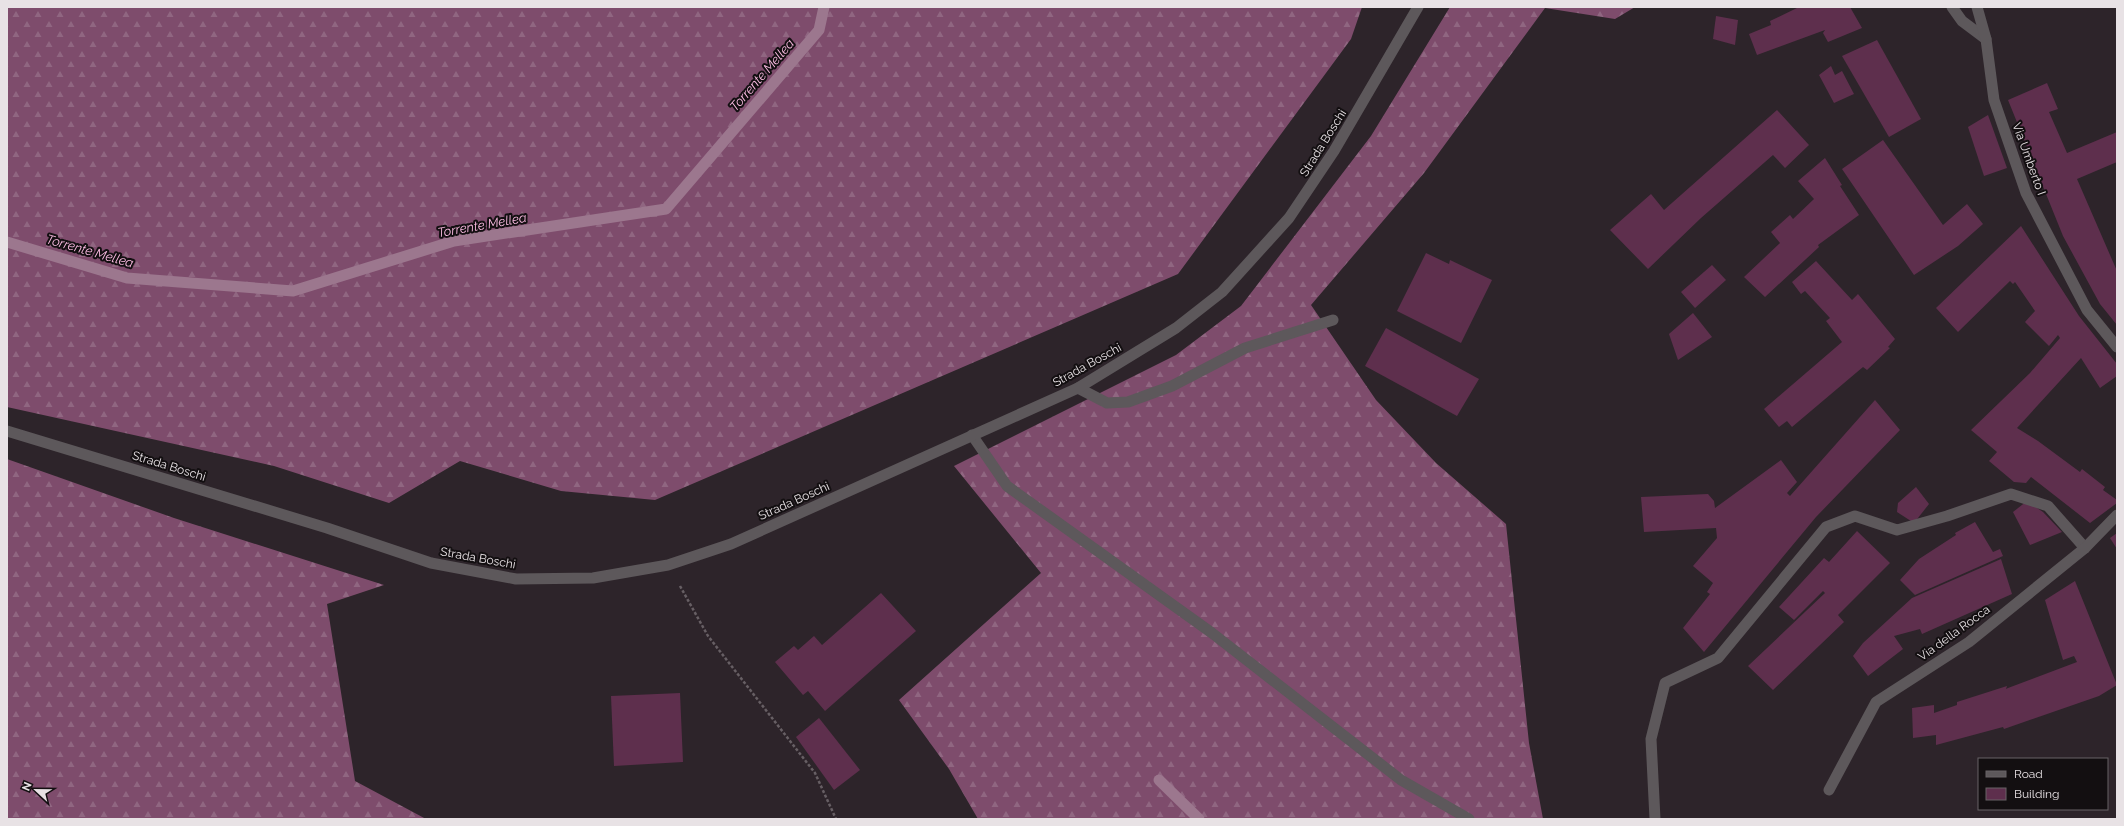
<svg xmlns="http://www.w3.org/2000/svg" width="2124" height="826" font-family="Raleway,sans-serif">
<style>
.forest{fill:url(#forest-firs)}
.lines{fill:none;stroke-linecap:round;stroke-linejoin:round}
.stream{stroke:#9c778e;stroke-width:11}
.building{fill:#5e2f4d}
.path{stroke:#675f64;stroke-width:2.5;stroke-dasharray:3 2;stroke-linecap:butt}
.service{stroke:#5d585b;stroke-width:11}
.minor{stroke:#5d585b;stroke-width:11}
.tertiary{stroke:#5d585b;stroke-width:11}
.labels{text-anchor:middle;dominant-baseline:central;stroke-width:4;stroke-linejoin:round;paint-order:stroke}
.street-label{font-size:12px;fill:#e8e2e5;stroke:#130f11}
.water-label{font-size:13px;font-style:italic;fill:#fcbce3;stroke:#130f11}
</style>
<defs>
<pattern id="forest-firs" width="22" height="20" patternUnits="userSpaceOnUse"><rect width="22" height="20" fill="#7e4c6c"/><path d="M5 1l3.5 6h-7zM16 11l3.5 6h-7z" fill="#906681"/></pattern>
</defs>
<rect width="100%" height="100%" fill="#2d242a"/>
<!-- forest -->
<g class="forest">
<path d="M7,7h1355l-11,32 -173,235 -523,226 -94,-9 -101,-30 -71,42 -115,-37 -267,-59z"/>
<path d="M1450,7h185l-20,12 -70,-11 -121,165 -113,132 65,95 60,63 70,61 23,219 14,76h-565l-29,-50 -50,-69 142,-127 -87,-107 222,-111 65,-49 130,-170z"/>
<path d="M7,459l167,59 210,67 -57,19 28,177 71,38h-419z"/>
</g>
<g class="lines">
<!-- stream -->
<g class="stream">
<path d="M7,242l120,36 166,13 161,-50 212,-32 153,-179 5,-23"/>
<path d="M1159,780l40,39"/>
</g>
</g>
<!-- building -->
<g class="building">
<path d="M1799,7h51l12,21 -34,14 -5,-9 2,-3 -68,25 -8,-21 22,-9 -1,-4z"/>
<path d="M1716,16l22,4 -3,25 -22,-6z"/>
<path d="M1877,40l44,79 -32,18 -47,-81z"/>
<path d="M1831,66l4,9 7,-4 12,23 -20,9 -15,-28z"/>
<path d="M2047,83l11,26 -9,3 18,41 50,-21v30l-40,17 40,92v54l-17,-21 -37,-68 -55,-136z"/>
<path d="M1777,110l32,35 -24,23 -12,-13 -72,63 -53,51 -38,-39 41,-36 13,16z"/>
<path d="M1988,115l19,53 -23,8 -16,-49z"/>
<path d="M1883,140l60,85 24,-21 16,20 -25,22 -44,29 -72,-106z"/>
<path d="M1825,158l17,27 -2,1 19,29 -41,30 1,2 -54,50 -21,-20 36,-34 -9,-11 19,-17 3,4 21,-20 -16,-18z"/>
<path d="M2021,226l58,90 38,48v12l-17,12 -19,-30 -64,70 21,13 42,31 2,-3 23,18 -2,3 14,10v3l-27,20 -59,-46 -5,6 -12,-1 -25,-21 8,-9 -26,-22 59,-57 30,-35 -2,-3 -9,11 -24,-24 10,-11 -20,-29 -2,2 -3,-3 -52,51 -22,-24z"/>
<path d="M1426,253l23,11 1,-4 42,20 -31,63 -64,-32z"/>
<path d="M1816,261l36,39 6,-6 37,45 -7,8 2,1 -23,22 -4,-3 -71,60 -5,-6 -8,6 -15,-18 78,-67 -16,-21 4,-3 -25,-27 -4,3 -9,-12z"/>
<path d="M1712,265l14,15 -31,28 -14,-16z"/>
<path d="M1693,313l19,24 -34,23 -9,-26z"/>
<path d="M1386,328l93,51 -22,37 -92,-50z"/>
<path d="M1875,400l25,30 -84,87 -112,135 -21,-24 27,-34 -3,-2 6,-9 -20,-17 24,-28 -1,-10 -72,4 -3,-35 67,-3 6,7 1,7 66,-48 16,22 -10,11 3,3z"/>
<path d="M1916,487l13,17 -15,19 -17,-11 1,-9z"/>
<path d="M2027,501l16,11 19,20 -32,13 -17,-33z"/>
<path d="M1975,522l18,30 7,-3 3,7 -88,39 -15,-15 19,-21 37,-24 -1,-2z"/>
<path d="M1857,531l33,32 -52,52 6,7 -71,68 -25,-24 77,-73 -2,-2 -29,29 -15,-13 45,-49 5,4z"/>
<path d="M2117,533v16l-7,-11z"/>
<path d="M2001,559l11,35 -90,40 -2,-5 -26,7 9,13 -35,27 -15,-20 10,-13 49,-45z"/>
<path d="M2075,581l42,104 -18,11 -95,33 -1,-2 -67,18v-10l-23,3 -1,-30 22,-3v8l23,-8v-3l50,-16 -1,3 2,-1 69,-26 -3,-6 -11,4 -18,-60z"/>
<path d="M881,593l35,38 -91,80 -17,-20 -5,4 -28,-33 19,-16 4,4 16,-14 8,9z"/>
<path d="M680,693l3,69 -69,4 -3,-70z"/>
<path d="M819,718l41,52 -26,20 -38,-53z"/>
</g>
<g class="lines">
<!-- path -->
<path class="path" d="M680,586l28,50 107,137 21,46"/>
<!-- service -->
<g class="service">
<path d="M1952,7l10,14 24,18"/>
<path d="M1078,388l29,15 21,-1 44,-16 73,-38 88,-28"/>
<path d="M972,435l35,51 205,147 189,147 68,39"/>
<path d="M1655,819l-4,-80 14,-56 53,-25 108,-131 29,-11 42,14 50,-14 64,-22 37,12 37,42"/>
</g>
<!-- minor -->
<g class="minor">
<path d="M1977,7l9,32 8,61 32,93 61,117 30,37"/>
<path d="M1829,790l47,-88 93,-60 116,-94 32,-33"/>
</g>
<!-- tertiary -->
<path class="tertiary" d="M7,431l320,97 104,35 85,16 77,-1 75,-13 63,-21 347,-156 98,-60 46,-36 67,-74 45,-67 84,-144"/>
</g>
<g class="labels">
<!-- street labels -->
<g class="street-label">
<text transform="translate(1323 143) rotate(-58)">Strada Boschi</text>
<text transform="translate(2029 159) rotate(70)">Via Umberto I</text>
<text transform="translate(1087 365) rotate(-29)">Strada Boschi</text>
<text transform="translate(169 466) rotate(17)">Strada Boschi</text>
<text transform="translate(794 501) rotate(-24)">Strada Boschi</text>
<text transform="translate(478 558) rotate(10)">Strada Boschi</text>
<text transform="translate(1954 633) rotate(-36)">Via della Rocca</text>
</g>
<!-- water labels -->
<g class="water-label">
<text transform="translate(762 75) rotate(-49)">Torrente Mellea</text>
<text transform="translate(482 225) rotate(-10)">Torrente Mellea</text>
<text transform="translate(90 251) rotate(16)">Torrente Mellea</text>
</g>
</g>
<!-- border -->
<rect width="2124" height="826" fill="none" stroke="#e8e2e5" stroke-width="16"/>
<!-- legend -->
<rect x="1978" y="758" width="130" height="52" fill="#130f11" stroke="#686366"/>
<rect x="1986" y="771" width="20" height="6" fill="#5d585b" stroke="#686366"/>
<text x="2014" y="778" font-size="12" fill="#e8e2e5">Road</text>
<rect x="1986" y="788" width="20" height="12" fill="#5e2f4d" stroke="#686366"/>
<text x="2014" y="798" font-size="12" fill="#e8e2e5">Building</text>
<!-- north arrow -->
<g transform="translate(36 790) rotate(292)" stroke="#130f11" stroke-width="3" paint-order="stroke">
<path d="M0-3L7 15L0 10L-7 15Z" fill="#e8e2e5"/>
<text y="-6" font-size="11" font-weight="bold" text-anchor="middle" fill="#e8e2e5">N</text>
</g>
</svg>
